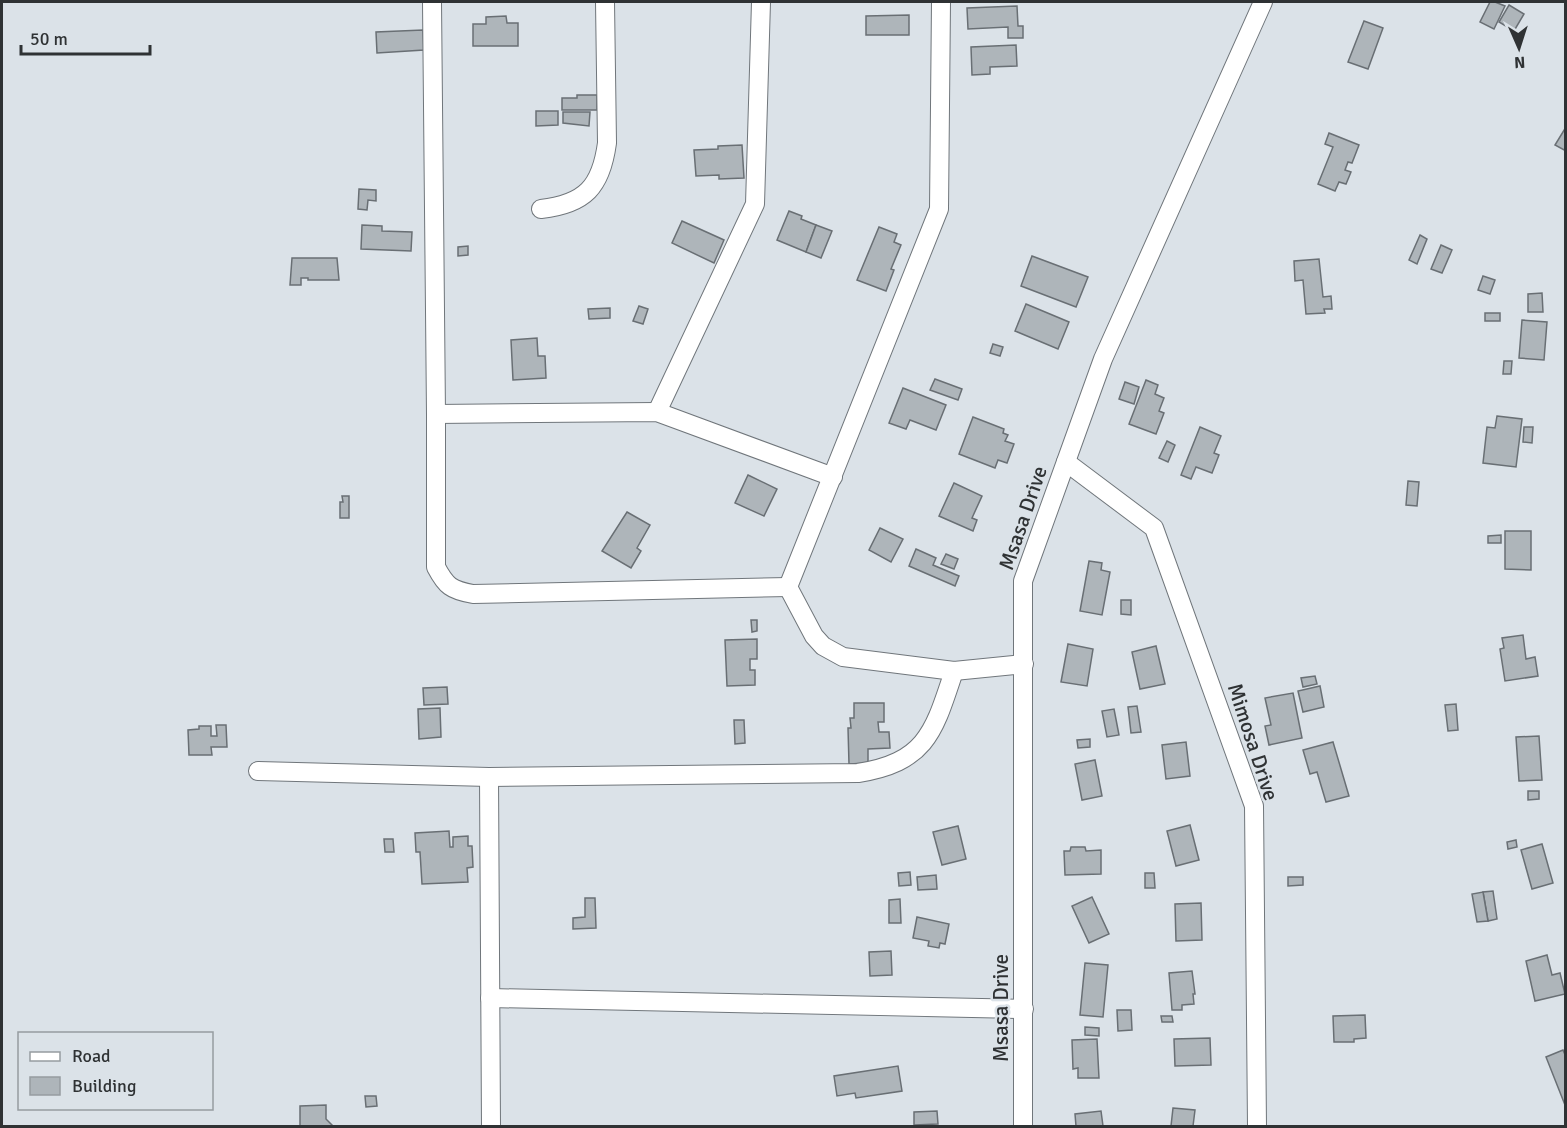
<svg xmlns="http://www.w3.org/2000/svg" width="1567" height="1128" font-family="Signika,sans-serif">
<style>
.building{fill:#aeb5ba;stroke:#696f74;stroke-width:1.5}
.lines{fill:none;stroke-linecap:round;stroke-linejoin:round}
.minor-casing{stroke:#70767b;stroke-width:20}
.minor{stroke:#fff;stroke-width:18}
.labels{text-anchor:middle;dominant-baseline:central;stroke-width:5;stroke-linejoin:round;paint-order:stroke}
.street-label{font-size:21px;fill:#2f3234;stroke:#dbe2e8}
</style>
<rect width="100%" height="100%" fill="#dbe2e8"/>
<!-- building -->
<g class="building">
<path d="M1490,2h5l10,4 -11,23 -14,-7z"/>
<path d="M1509,5l15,9 -10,17 -15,-9z"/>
<path d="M1017,6l1,20h5v12h-15v-11l-40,2 -1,-21z"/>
<path d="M909,15v20h-43v-19z"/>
<path d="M506,16l1,7h11v23h-45v-22h13v-7z"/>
<path d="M1364,21l19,7 -15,41 -20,-7z"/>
<path d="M423,30l1,20 -47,3 -1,-21z"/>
<path d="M1016,45l1,21 -27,1v7l-18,1 -1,-28z"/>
<path d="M577,95h20v15h-35v-12h15z"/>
<path d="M536,111h22v14l-22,1z"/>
<path d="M563,112h27l-1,14 -26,-3z"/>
<path d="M1566,127v24l-11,-6z"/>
<path d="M1329,133l30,12 -7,18 -4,-1 -3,8 6,2 -5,12 -7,-2 -4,9 -17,-7 15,-37 -8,-3z"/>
<path d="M742,145l2,33 -25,1v-4l-23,1 -2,-26 24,-1v-3z"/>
<path d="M359,189l17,1v11l-8,-1 -1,10 -9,-1z"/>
<path d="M789,211l13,5 -1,3 15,6 -10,27 -29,-12z"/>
<path d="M682,221l42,19 -10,23 -42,-20z"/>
<path d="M362,225l20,1v5l30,1 -1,19 -50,-2z"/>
<path d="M816,225l16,6 -11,27 -15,-6z"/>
<path d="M879,227l18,7 -3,8 7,3 -10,24 3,1 -8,21 -29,-11z"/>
<path d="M1420,235l7,4 -10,25 -8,-4z"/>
<path d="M1441,245l11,5 -10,23 -11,-4z"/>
<path d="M468,246v9l-10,1v-9z"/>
<path d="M1032,256l56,21 -12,30 -55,-21z"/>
<path d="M292,258h45l2,22h-31v-2h-7v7h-11z"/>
<path d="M1319,259l4,38 8,-1 1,13h-8l1,4 -19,1 -3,-34 -8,1 -1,-20z"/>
<path d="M1483,276l12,4 -5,14 -12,-4z"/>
<path d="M1542,293l1,19h-15v-18z"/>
<path d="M1026,304l43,18 -11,27 -43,-18z"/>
<path d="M639,306l9,3 -5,15 -10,-3z"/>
<path d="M610,308v10l-21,1 -1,-10z"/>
<rect x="1485" y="313" width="15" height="8"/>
<path d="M1522,320l25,2 -3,38 -25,-2z"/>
<path d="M537,338l1,18h7l1,22 -33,2 -2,-40z"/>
<path d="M993,344l10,3 -3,9 -10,-3z"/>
<path d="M1504,361h8l-1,13h-8z"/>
<path d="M935,379l27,10 -4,11 -28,-10z"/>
<path d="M1146,380l12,5 -3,9 9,4 -5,13 5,2 -8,21 -27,-10z"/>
<path d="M1125,382l14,5 -5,17 -15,-5z"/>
<path d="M903,388l43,17 -10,25 -26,-10 -4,9 -17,-6z"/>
<path d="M1497,416l25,3 -6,48 -33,-4 4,-36 8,1z"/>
<path d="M973,417l31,12 -1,4 5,2 -3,6 9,3 -7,19 -9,-3 -3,8 -36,-14z"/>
<path d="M1200,427l21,9 -7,17 5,2 -7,18 -16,-6 -5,12 -10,-4z"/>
<path d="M1524,427h9l-1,16 -9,-1z"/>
<path d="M1167,441l8,4 -7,17 -9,-4z"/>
<path d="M748,475l29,14 -13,27 -29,-13z"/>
<path d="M1408,481l11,1 -2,24 -11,-1z"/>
<path d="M954,483l28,13 -10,22 5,2 -4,11 -34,-15z"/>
<path d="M342,496h7v22h-9v-16h3z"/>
<path d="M627,512l23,13 -13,23 4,3 -10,17 -29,-17z"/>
<path d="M880,528l23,11 -12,23 -22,-12z"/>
<path d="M1505,531h26v39l-26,-1z"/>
<path d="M1501,535v8h-13v-7z"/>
<path d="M916,549l20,9 -3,7 26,11 -4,10 -46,-20z"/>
<path d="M946,554l12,5 -4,10 -13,-5z"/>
<path d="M1089,561l13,2 -1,7 9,2 -8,43 -22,-4z"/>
<path d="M1121,600h10v15l-10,-1z"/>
<path d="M751,620h6v11l-5,1z"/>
<path d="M1523,635l3,24 9,-2 3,19 -33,5 -5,-32 4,-1 -2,-10z"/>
<path d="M757,639v20h-7v11h5v15l-28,1 -2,-46z"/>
<path d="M1068,644l25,5 -6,37 -26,-4z"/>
<path d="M1156,646l9,38 -25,5 -8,-37z"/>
<path d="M1315,676l2,8 -14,3 -2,-9z"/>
<path d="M1320,686l4,21 -21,5 -5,-21z"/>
<path d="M447,687l1,17 -24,1 -1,-17z"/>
<path d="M1293,693l9,45 -33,7 -4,-19 6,-1 -6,-27z"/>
<path d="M854,703h30v19h-6l1,10h10l1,16 -22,1v14l-19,1 -1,-36h3l-1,-10h4z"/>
<path d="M1456,704l2,26 -10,1 -3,-26z"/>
<path d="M1137,706l4,26 -10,1 -3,-26z"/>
<path d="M440,708l1,29 -22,2 -1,-30z"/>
<path d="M1114,709l5,26 -12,2 -5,-26z"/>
<path d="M734,720h10l1,23 -10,1z"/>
<path d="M216,725h10l1,22h-16l1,8h-23l-1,-25 11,-1v-3h12v10h6z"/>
<path d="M1539,736l3,44 -23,1 -3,-44z"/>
<path d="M1090,739v8l-12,1 -1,-8z"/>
<path d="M1186,742l4,34 -24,3 -4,-34z"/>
<path d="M1333,742l16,54 -23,6 -9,-30 -7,2 -7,-24z"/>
<path d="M1095,760l7,36 -20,4 -7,-36z"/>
<path d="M1528,791h11v8l-11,1z"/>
<path d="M1190,825l9,35 -23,6 -9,-35z"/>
<path d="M958,826l8,33 -24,6 -9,-33z"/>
<path d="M449,831l1,16h3v-10l15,-1v10h4l1,21 -6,1 1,14 -46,2 -2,-32h-4l-1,-19z"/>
<path d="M384,839h9l1,13h-9z"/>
<path d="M1516,840l1,7 -9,2 -1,-7z"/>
<path d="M1542,844l11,39 -21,6 -11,-39z"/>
<path d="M1071,847h14l1,4 15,-1v24l-36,1 -1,-24h6z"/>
<path d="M910,872l1,13 -12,1 -1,-13z"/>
<path d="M1145,873h9l1,15h-10z"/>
<path d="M936,875l1,14 -19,1 -1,-13z"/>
<path d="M1288,877h15v8l-15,1z"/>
<path d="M1493,891l4,28 -9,2 -5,-29z"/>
<path d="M1483,892l5,29 -11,1 -5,-28z"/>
<path d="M1092,897l17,37 -20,9 -17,-37z"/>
<path d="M585,898h10l1,30 -23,1v-11l12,-1z"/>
<path d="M900,899l1,24h-12v-23z"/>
<path d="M1201,903l1,37 -26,1 -1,-37z"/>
<path d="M917,917l32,7 -4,20 -5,-1 -1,5 -11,-2 1,-5 -16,-3z"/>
<path d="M891,951l1,24 -22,1 -1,-24z"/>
<path d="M1547,955l5,20 8,-2 5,21 -30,7 -9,-40z"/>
<path d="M1085,963l23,2 -5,52 -23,-2z"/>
<path d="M1192,971l3,23h-2l1,10 -12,1v5h-10l-3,-37z"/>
<path d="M1117,1010h14l1,20 -14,1z"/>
<path d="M1365,1015l1,23 -12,1v3h-20l-1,-26z"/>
<path d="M1161,1016h11l1,6h-11z"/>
<path d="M1085,1027l14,1v8l-14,-1z"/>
<path d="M1210,1038l1,27 -36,1 -1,-27z"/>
<path d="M1097,1039l2,39h-21v-10l-5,1 -1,-29z"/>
<path d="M1563,1050l3,7 -1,48 -19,-48z"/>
<path d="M898,1066l4,25 -46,7 -1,-5 -18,3 -3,-20z"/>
<path d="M365,1096h11l1,10 -11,1z"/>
<path d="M326,1105v14l7,7h20h-53v-20z"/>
<path d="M1173,1108l22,2 -2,16h-22z"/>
<path d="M937,1111l1,13 -24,1v-13z"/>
<path d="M1101,1111l2,15h-27l-1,-12z"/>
</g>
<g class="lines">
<!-- minor casing -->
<g class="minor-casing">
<g id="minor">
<path d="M432,2l4,412v153c10,19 15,23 37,27l315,-7"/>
<path d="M941,2l-2,207 -151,378 26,49 9,10 20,11 111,14 70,-7"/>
<path d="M541,209c44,-5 60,-22 66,-66l-2,-141"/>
<path d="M657,412l98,-208 6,-202"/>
<path d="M436,414l221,-2 176,65"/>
<path d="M1066,462l88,66 100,278 3,320"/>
<path d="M258,771l231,6 369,-4c69,-11 76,-42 96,-102"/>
<path d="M489,777l2,349"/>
<path d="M490,998l534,11"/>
<path d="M1023,1126v-545l80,-222 160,-357"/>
</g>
</g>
<!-- minor -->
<use href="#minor" class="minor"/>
</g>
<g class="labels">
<!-- street labels -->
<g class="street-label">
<text transform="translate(1023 518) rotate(-71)">Msasa Drive</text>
<text transform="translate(1253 742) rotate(72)">Mimosa Drive</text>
<text transform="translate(1001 1008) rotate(-90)">Msasa Drive</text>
</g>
</g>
<!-- border -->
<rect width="1567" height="1128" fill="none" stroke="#2f3234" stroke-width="6"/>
<!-- legend -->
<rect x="18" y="1032" width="195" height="78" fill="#dbe2e8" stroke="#969ca0" stroke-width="1.5"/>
<rect x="30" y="1052" width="30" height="9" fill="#ffffff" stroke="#969ca0" stroke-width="1.5"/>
<text x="72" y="1062" font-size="18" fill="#2f3234">Road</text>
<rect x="30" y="1077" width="30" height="18" fill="#aeb5ba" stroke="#969ca0" stroke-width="1.5"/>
<text x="72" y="1092" font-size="18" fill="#2f3234">Building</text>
<!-- north arrow -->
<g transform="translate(1519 48) rotate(177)" stroke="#dbe2e8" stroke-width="4.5" paint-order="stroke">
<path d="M0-4.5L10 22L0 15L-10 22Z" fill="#2f3234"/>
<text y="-9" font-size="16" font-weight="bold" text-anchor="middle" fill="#2f3234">N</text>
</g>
<!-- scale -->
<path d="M21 45v9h129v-9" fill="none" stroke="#2f3234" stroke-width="3"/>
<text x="30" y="45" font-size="18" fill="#2f3234" stroke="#dbe2e8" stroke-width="4.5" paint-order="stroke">50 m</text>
</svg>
